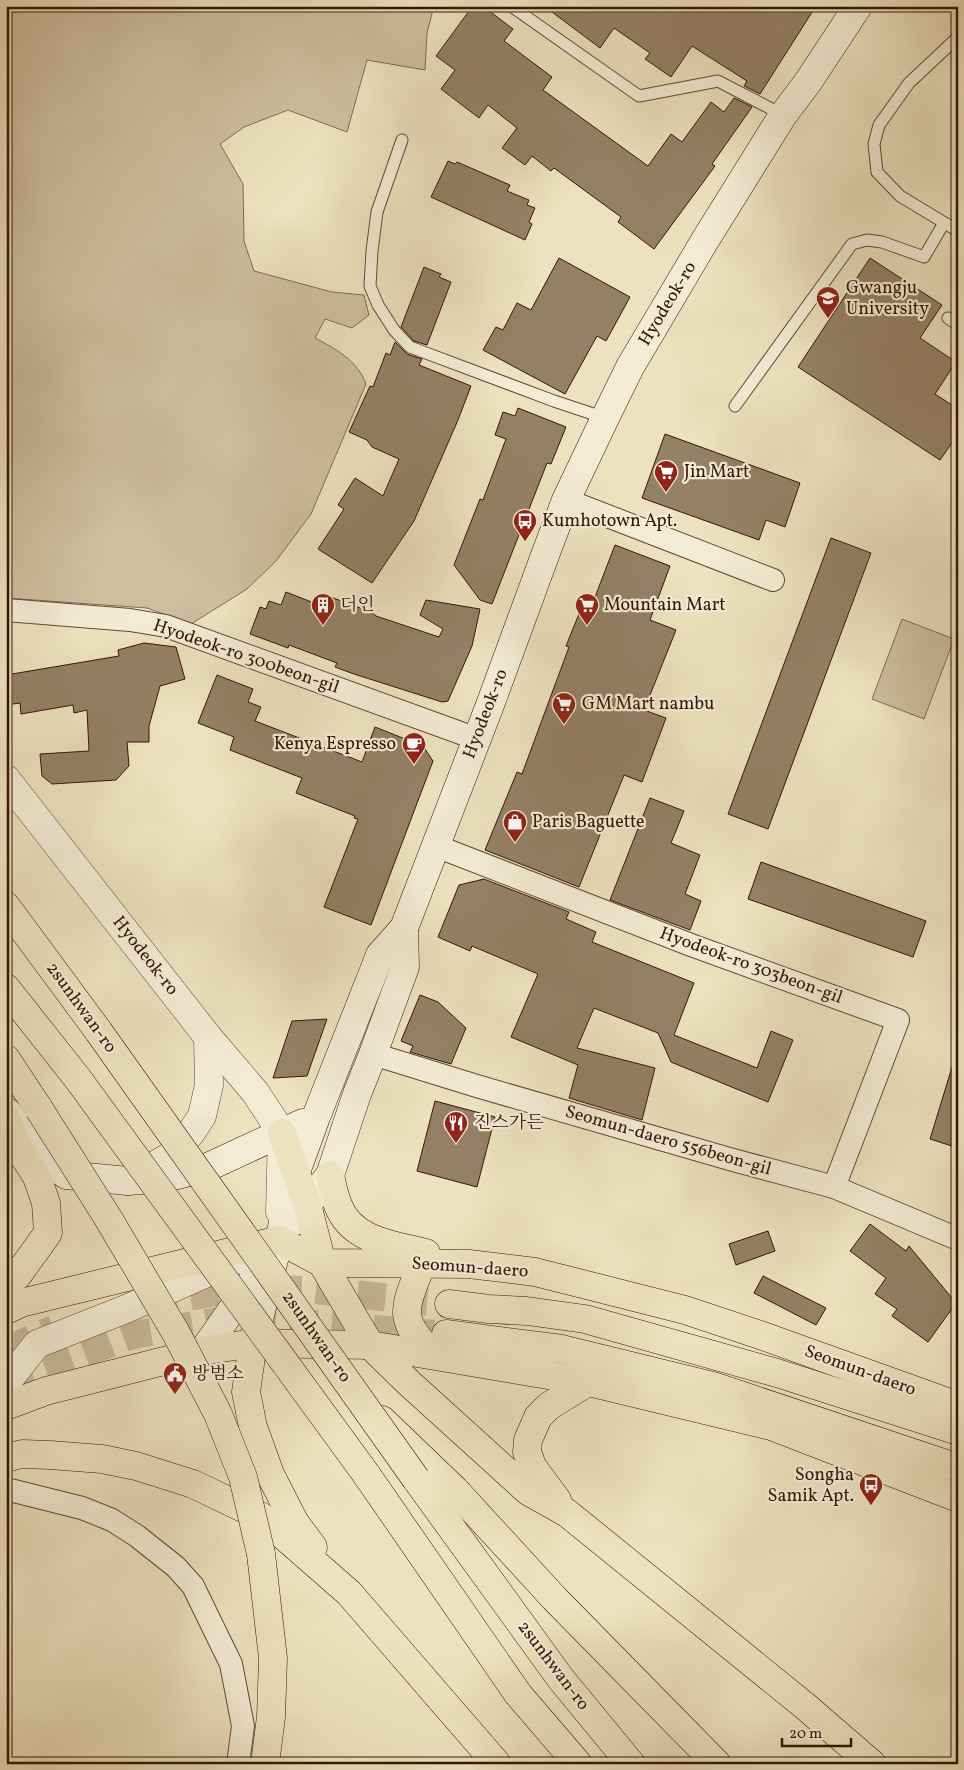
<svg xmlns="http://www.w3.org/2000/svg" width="964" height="1770" font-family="Vollkorn,'Noto Serif KR',serif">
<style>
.green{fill:#cebfa0;stroke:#816a54}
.building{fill:#948067;stroke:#341608}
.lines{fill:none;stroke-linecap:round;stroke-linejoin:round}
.primary-tunnel{stroke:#c8b99a;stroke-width:28;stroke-dasharray:28 14;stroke-linecap:butt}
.service-casing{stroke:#624936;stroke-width:13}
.minor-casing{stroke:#624936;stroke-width:24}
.tertiary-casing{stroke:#624936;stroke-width:29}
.secondary-casing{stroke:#341608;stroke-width:29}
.primary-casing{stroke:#341608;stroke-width:29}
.trunk-casing{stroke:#341608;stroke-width:29}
.service{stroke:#f3ecd5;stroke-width:11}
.minor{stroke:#f3ecd5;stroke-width:22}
.tertiary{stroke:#f3ecd5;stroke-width:28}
.secondary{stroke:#f3ecd5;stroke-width:28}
.primary{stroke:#ede2bf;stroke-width:28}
.trunk{stroke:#ede2bf;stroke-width:28}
.trunk-bridge-casing{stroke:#341608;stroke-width:29;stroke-linecap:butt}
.trunk-bridge{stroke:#ede2bf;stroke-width:28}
.labels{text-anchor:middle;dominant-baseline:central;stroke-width:4.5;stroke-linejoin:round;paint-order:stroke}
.poi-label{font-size:18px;fill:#341608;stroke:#f3ecd5;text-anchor:start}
.street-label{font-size:18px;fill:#341608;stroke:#f3ecd5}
</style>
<rect width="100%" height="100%" fill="#ede2bf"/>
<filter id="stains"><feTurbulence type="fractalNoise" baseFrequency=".004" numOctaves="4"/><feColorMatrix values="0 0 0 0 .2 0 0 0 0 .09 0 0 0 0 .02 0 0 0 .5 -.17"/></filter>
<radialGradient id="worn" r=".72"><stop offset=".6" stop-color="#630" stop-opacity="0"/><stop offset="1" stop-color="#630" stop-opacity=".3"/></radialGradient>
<!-- green -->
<g class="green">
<path d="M6,6h428l-7,27 -2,37 -58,-10 -20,72 -59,-22 -44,17 -24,17 23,40 1,57 10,30 78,21 32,3 5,20 -17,13 -27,-9 -10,19c21,11 43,23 51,46l-55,130 -35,47 -29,28 -56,35 -44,-16 -141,-10z"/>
<path d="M902,619l52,20 -30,80 -52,-20z"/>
</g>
<!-- building -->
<g class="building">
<path d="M544,6h272l-56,88 -16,-8 3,-5 -55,-35 -21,31 -26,-18 5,-6 -36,-25 -14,20z"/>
<path d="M472,7h12l29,22 -9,12 48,36 -9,13 105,76 23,-32 11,8 29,-40 13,10 10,-14 18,9 -40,57 3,2 -61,83 -36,-27 3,-5 -67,-49 -3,3 -19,-15 -7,9 -23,-17 15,-20 -29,-23 -9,13 -38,-29 14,-19 -19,-14z"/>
<path d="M448,161l7,3 2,-2 53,23 -3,6 22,9 -2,5 8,3 -6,14 3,2 -7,16 -94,-43z"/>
<path d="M559,258l71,39 -24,44 -9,-5 -32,58 -82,-44 13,-23 7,3 14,-27 14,7z"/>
<path d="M870,258l72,47 -22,33 36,24 -21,32 23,15v25l-18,26 -142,-93z"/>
<path d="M424,267l17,7 -2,3 12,5 -24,63 -13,-4 -13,-14z"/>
<path d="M395,342l12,12 15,5 -3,6 52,21 -13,34 -44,101 -42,62 -54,-34 26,-40 -6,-4 17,-27 28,18 16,-37 -27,-12 -5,-7 -18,-8 21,-46 3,1 13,-34 4,2z"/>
<path d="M518,408l48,19 -15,37 -4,-1 -55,141 -12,-4 -26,-35 26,-66 3,1 23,-61 -11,-4 8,-23 12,4z"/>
<path d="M665,434l135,49 -15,44 -19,-7 -7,20 -117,-42z"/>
<path d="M831,538l40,15 -103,276 -40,-15z"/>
<path d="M615,545l55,21 -20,54 26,10 -32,80 22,8 -24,64 -18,-7 -45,112 -94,-37 32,-78 5,2 47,-127 -3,-1 21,-52 8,3z"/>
<path d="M286,592l28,11 1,-4 11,4 2,-7 43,16 5,4 63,21 4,-8 -23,-14 6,-15 54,9 -8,37 -24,55 -6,1 -88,-28 -19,-7 2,-4 -48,-18 -1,3 -38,-14 10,-27 6,2 3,-8 12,4z"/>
<path d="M144,643l32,4 9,32 -25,7 -11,40v16h-22l2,24 -13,14 -64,4 -10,-8 -2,-22 49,-3 -2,-41 -13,3 -1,-8 -52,9 -1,-11 -14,2v-30l113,-19 -1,-6z"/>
<path d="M217,675l36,14 -5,13 13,5 -6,14 107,41 13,-35 48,19 10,15 -62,164 -47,-18 34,-88 -4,-1 1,-2 -59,-23 6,-15 -72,-28 4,-13 -36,-14z"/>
<path d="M650,798l34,13 -13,32 29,12 -15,39 16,7 -11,29 -80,-30z"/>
<path d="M761,862l165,59 -13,36 -165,-58z"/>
<path d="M484,879l85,33 -3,7 30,13 -4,10 102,41 -20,52 83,33 14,-37 22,9 -25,62 -97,-40 -13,-29 -64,-25 -17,40 78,20 -13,52 -73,-22 9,-33 -67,-28 27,-63 -66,-28 -2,5 -32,-14 21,-52z"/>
<path d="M420,995l18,7 28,26 -15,36 -41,-12 3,-6 -12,-5z"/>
<path d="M327,1019l-20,57 -34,2 19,-57z"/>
<path d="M953,1064l5,1v83l-28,-9z"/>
<path d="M435,1101l60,16 -18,70 -60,-16z"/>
<path d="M870,1224l36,27 3,-5 47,57 -28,39 -36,-26 5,-7 -22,-15 11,-16 -36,-27z"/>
<path d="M768,1231l7,20 -39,14 -7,-21z"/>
<path d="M763,1276l63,32 -10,17 -62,-32z"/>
</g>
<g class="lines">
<!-- primary-tunnel -->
<g class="primary-tunnel">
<path d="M149,1303l88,-14 77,1 135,14"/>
<path d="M6,1350l48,-21"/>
<path d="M6,1383l126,-48 107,-17 195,16"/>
</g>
<!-- service casing -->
<g class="service-casing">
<g id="service">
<path d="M511,6l128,90 79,-15 65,34"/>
<path d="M958,37l-49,46 -30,42 -5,19 3,28 23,24 58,35"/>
<path d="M402,140l-25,72 -5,39 -2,35 8,19 16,25 16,17 144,54 51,17"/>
<path d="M948,318l10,7"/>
<path d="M735,406l117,-162 15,-4 15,2 42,15 20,-34"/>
</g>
</g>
<!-- minor casing -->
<g class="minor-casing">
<g id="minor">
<path d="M566,500l207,80"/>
<path d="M6,610l124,10 36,6 311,113"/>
<path d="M436,846l255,99 207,75 -64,167"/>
<path d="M373,1054l107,33 253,73 101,27 124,52"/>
<path d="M6,1489l76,19 30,12 25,16 39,31 17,19 38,78 12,62 -5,38"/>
</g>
</g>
<!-- tertiary casing -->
<g class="tertiary-casing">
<g id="tertiary">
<path d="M6,779l202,258 47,55 27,41 -2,79"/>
<path d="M128,1181l41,-24 21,-23 12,-18 7,-31 -1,-48"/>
<path d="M6,1383l31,-39 89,-35 112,-50"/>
</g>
</g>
<!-- secondary casing -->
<g class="secondary-casing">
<g id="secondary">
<path d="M7,1112l37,45 22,18 62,6 38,-3 42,-11 95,-44"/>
<path d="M294,1221l36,-46 27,-81 16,-40 32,-87 -1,-39"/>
<path d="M253,1343l43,-171 20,-55 64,-162 24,-27 86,-223 57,-155 19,-50 39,-82 25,-51 74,-125 79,-127 25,-33 50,-76"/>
<path d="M203,1351l49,-70"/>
</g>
</g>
<!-- primary casing -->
<g class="primary-casing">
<g id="primary">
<path d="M330,1175c2,10 4,20 8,30 13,36 56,40 88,48"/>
<path d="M422,1263c-17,45 -27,55 12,92"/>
<path d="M449,1304l40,5 38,2 58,8 192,54 181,58"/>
<path d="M6,1310l15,-7 258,-63 43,23 147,1 66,8 150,38 75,25 198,71"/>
<path d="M446,1334l116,15 151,37 245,82"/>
<path d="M6,1406l40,-15 157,-40 50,-8 117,2 214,36 187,45 187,72"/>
</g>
</g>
<!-- trunk casing -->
<g class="trunk-casing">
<g id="trunk">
<path d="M6,906l93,126"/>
<path d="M6,988l72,91"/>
<path d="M6,1059l33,50"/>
<path d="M6,1119l13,30 18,28 9,26 2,30 -31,43 -11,7"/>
<path d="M282,1133l25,71 15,59 48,82 39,38 119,108 39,22 238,193 67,58"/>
<path d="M253,1343l-7,49 7,35 17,47 25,49 18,24"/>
<path d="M382,1420l73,70 99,108 163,166"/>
<path d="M6,1458l16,-4 28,1 52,4 34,7 57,18 69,33 87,76 148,171"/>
<path d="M366,1474l152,220 60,70"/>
<path d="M416,1479l145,200 70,85"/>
<path d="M557,1500l-25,-34 -5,-14 1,-12 10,-23 11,-11 39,-24"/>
<path d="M261,1554l12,104 -2,59 -6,47"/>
</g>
</g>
<!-- service -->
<use href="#service" class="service"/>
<!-- minor -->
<use href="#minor" class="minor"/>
<!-- tertiary -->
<use href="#tertiary" class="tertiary"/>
<!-- secondary -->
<use href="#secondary" class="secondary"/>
<!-- primary -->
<use href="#primary" class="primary"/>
<!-- trunk -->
<use href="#trunk" class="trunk"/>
<!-- trunk-bridge casing -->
<g class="trunk-bridge-casing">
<g id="trunk-bridge">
<path d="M99,1032l317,447"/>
<path d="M78,1079l288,395"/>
<path d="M39,1109l69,109 68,115 42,81 25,63 18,77"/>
</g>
</g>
<!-- trunk-bridge -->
<use href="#trunk-bridge" class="trunk-bridge"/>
</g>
<!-- icons -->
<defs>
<g id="university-pin" transform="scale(1.25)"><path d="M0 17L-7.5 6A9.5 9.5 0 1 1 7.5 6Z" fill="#8f2418" stroke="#f3ecd5"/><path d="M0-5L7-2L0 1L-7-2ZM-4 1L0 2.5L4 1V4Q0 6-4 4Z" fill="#fff"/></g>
<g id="supermarket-pin" transform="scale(1.25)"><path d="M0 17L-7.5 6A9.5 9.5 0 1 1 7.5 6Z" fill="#8f2418" stroke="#f3ecd5"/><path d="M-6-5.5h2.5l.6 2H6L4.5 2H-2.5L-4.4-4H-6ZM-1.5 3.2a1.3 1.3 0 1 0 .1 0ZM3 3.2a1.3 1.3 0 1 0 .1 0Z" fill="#fff"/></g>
<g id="bus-pin" transform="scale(1.25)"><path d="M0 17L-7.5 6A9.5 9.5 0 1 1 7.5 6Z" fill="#8f2418" stroke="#f3ecd5"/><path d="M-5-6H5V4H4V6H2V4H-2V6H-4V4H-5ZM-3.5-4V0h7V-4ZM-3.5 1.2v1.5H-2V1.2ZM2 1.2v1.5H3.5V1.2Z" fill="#fff"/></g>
<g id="building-pin" transform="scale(1.25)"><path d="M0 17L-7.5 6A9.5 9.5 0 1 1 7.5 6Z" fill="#8f2418" stroke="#f3ecd5"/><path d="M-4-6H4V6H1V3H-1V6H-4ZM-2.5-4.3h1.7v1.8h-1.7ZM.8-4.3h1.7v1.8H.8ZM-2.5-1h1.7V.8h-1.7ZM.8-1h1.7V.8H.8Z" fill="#fff"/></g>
<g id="cafe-pin" transform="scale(1.25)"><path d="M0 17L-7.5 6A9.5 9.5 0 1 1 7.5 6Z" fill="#8f2418" stroke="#f3ecd5"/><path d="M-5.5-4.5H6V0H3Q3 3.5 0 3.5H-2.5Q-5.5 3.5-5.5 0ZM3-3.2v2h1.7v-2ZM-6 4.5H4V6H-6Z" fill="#fff"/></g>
<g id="shop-pin" transform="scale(1.25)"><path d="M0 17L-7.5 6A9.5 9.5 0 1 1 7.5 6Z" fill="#8f2418" stroke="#f3ecd5"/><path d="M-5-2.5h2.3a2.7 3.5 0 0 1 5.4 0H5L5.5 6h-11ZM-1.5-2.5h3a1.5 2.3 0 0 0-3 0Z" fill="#fff"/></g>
<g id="restaurant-pin" transform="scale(1.25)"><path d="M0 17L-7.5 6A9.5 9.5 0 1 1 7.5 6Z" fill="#8f2418" stroke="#f3ecd5"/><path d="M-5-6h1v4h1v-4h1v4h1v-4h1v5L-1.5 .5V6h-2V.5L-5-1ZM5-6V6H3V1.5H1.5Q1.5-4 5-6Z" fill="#fff"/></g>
<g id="civic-pin" transform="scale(1.25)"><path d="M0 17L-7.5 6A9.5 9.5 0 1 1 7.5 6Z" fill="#8f2418" stroke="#f3ecd5"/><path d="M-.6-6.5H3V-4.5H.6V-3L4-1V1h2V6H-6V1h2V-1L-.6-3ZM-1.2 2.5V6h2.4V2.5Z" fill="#fff"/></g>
</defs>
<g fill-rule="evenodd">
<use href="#university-pin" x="828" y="298"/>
<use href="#supermarket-pin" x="666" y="472"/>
<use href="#bus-pin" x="525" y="521"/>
<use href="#building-pin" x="323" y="605"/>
<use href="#supermarket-pin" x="587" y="605"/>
<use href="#supermarket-pin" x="564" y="704"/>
<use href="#cafe-pin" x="414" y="744"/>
<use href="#shop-pin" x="515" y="822"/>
<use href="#restaurant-pin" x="456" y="1123"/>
<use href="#civic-pin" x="175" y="1374"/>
<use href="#bus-pin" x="871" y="1485"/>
</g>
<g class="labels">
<!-- poi labels -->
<g class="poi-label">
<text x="846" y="288">Gwangju<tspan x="846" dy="21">University</tspan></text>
<text x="684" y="472">Jin Mart</text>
<text x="542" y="521">Kumhotown Apt.</text>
<text x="340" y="605">더인</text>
<text x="604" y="605">Mountain Mart</text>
<text x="582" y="704">GM Mart nambu</text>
<text x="396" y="744" text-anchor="end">Kenya Espresso</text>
<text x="532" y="822">Paris Baguette</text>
<text x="474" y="1123">진스가든</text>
<text x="192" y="1374">방범소</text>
<text x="854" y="1475" text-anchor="end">Songha<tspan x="854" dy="21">Samik Apt.</tspan></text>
</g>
<!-- street labels -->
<g class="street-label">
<text transform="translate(668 304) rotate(-59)">Hyodeok-ro</text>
<text transform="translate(246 657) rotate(19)">Hyodeok-ro 300beon-gil</text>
<text transform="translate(486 714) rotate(-69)">Hyodeok-ro</text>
<text transform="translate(145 956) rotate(52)">Hyodeok-ro</text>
<text transform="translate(751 966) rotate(20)">Hyodeok-ro 303beon-gil</text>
<text transform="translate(81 1008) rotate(54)">2sunhwan-ro</text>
<text transform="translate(668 1141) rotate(16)">Seomun-daero 556beon-gil</text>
<text transform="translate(470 1268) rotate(4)">Seomun-daero</text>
<text transform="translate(316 1337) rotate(55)">2sunhwan-ro</text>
<text transform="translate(860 1371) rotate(20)">Seomun-daero</text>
<text transform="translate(553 1666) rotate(53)">2sunhwan-ro</text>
</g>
</g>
<!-- margin -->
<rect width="964" height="1770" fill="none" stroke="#ede2bf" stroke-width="25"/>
<rect x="8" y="8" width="949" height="1755" fill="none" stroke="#341608" stroke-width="2.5"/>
<rect x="12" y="12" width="939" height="1745" fill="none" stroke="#341608"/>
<!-- scale -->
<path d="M782 1738v8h69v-8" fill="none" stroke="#341608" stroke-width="2.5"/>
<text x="789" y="1738" font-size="15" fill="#341608" stroke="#f3ecd5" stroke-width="4" paint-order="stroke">20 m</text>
<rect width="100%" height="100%" filter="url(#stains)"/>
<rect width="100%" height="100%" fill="url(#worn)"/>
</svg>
